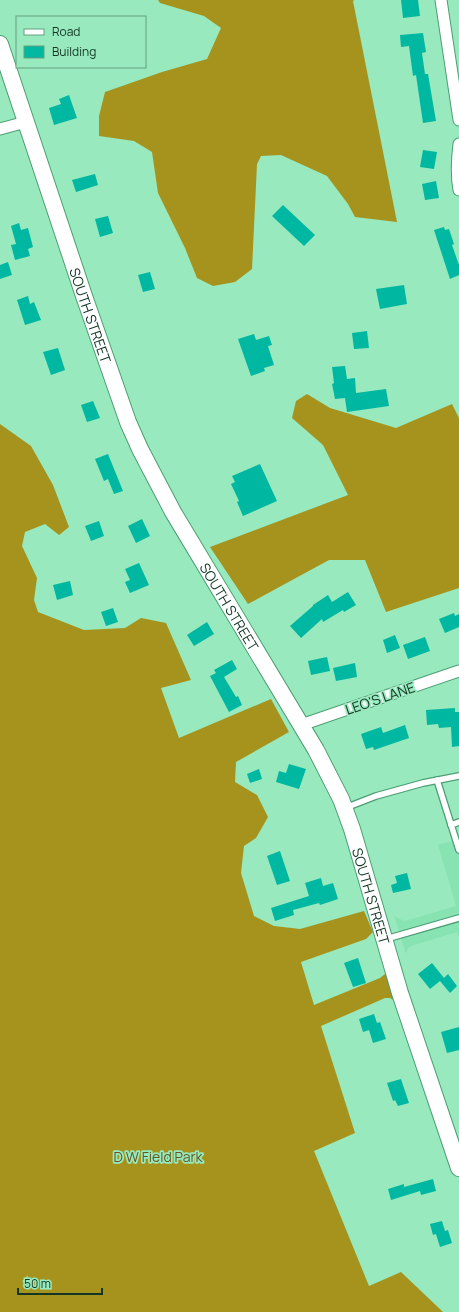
<svg xmlns="http://www.w3.org/2000/svg" width="459" height="1312" font-family="Manrope,sans-serif">
<style>
.built{fill:#88e3b2}
.forest{fill:#a5931e}
.building{fill:#00b8a1}
.lines{fill:none;stroke-linecap:round;stroke-linejoin:round}
.lane-casing{stroke:#4d9e74;stroke-width:8}
.street-casing{stroke:#4d9e74;stroke-width:13}
.secondary-casing{stroke:#4d9e74;stroke-width:18}
.lane{stroke:#fff;stroke-width:5.5}
.street{stroke:#fff;stroke-width:11}
.secondary{stroke:#fff;stroke-width:16}
.labels{text-anchor:middle;dominant-baseline:central;stroke-width:3.5;stroke-linejoin:round;paint-order:stroke}
.street-label{font-size:14px;fill:#123524;stroke:#98e9bd}
.park-label{font-size:14px;fill:#625820;stroke:#98e9bd}
</style>
<rect width="100%" height="100%" fill="#98e9bd"/>
<!-- built -->
<path class="built" d="M459,839v99l-2,-6 -43,13 -6,3 -2,6 -12,-39 3,3 8,3 51,-15 -18,-61z"/>
<!-- forest -->
<g class="forest">
<path d="M158,0h196l-1,1 44,221 -42,-5 -7,-13 -21,-28 -46,-21 -20,1 -4,8 -5,105 -17,13 -22,4 -16,-8 -12,-30 -27,-55 -6,-41 -18,-11 -35,-5v-20l6,-24 57,-20 45,-13 14,-31 -17,-12 -44,-13z"/>
<path d="M307,394l23,14 66,20 56,-24 7,14v170l-73,24 -21,-52h-36l-81,44 -38,-57 138,-52 -25,-50 -31,-27 4,-17z"/>
<path d="M0,424l31,22 22,39 16,42 -10,8 -14,-11 -20,8 -3,14 15,32 -3,22 4,12 46,18 41,-2 16,-10 25,5 25,57 -30,8 18,50 92,-39 18,33 -53,30 -1,20 22,13 11,22 -12,21 -12,8 -3,27 13,43 20,10 26,3 64,-18 9,21 -7,7 -65,23 13,43 66,-27 5,-4v-4l10,31 -5,-3h-5l-64,28 34,107 -41,18 55,135 32,-14 42,40h-443z"/>
</g>
<!-- building -->
<g class="building">
<path d="M401,0h17l2,16 -17,2z"/>
<path d="M423,33l3,19 -4,1 3,21h3l8,47 -13,2 -7,-48 -3,1 -4,-30 -8,1 -1,-12z"/>
<path d="M69,95l8,23 -23,7 -5,-17 12,-4 -2,-5z"/>
<path d="M423,150l14,2 -3,17 -14,-2z"/>
<path d="M95,174l3,11 -22,7 -4,-12z"/>
<path d="M436,181l3,17 -14,2 -3,-16z"/>
<path d="M283,205l32,30 -11,11 -32,-30z"/>
<path d="M108,216l5,17 -13,4 -5,-18z"/>
<path d="M19,223l2,7 7,-2 5,19 -5,2 2,7 -15,4 -4,-15 5,-1 -5,-18z"/>
<path d="M444,227l1,3 4,-1 5,15 -2,1 7,20v10l-9,4 -16,-49z"/>
<path d="M8,262l4,13 -12,4v-14z"/>
<path d="M150,272l5,17 -12,3 -5,-17z"/>
<path d="M404,285l3,19 -27,5 -4,-20z"/>
<path d="M28,296l2,8 4,-2 7,18 -16,5 -8,-25z"/>
<path d="M367,331l2,17 -15,1 -2,-16z"/>
<path d="M254,334l2,6 13,-4 3,9 -4,1 6,19 -10,3 1,3 -14,5 -13,-37z"/>
<path d="M58,348l7,22 -14,5 -8,-23z"/>
<path d="M345,366l2,13 8,-1 1,15 30,-4 3,17 -42,6 -2,-14 -10,1 -3,-15 2,-1 -2,-16z"/>
<path d="M93,401l7,17 -13,4 -6,-17z"/>
<path d="M108,454l15,37 -9,3 -6,-15 -4,2 -9,-22z"/>
<path d="M260,464l17,37 -34,15 -6,-14 2,-1 -8,-17 4,-2 -3,-6z"/>
<path d="M142,519l8,17 -14,7 -8,-17z"/>
<path d="M99,521l5,15 -13,5 -6,-15z"/>
<path d="M139,563l10,22 -19,8 -5,-11 5,-2 -5,-11z"/>
<path d="M70,581l3,14 -16,5 -4,-15z"/>
<path d="M348,592l8,13 -12,7 -1,-2 -20,12 -1,-3 -21,19 -11,-12 23,-20v-1l15,-10 4,7z"/>
<path d="M113,608l5,14 -12,4 -5,-14z"/>
<path d="M454,613l1,3 4,-2v13l-14,6 -6,-14z"/>
<path d="M207,622l7,12 -20,12 -7,-11z"/>
<path d="M395,635l5,13 -13,5 -4,-13z"/>
<path d="M425,637l5,14 -22,8 -5,-14z"/>
<path d="M327,657l3,14 -19,4 -3,-14z"/>
<path d="M232,660l5,9 -13,8 12,20 2,-1 4,9 -13,7 -19,-36 6,-3 -2,-3z"/>
<path d="M355,663l2,14 -21,4 -3,-13z"/>
<path d="M455,708v4h4v34l-7,1 -1,-20 -12,1 -1,-4 -11,1 -1,-15z"/>
<path d="M405,725l4,13 -35,12 -1,-3 -7,2 -5,-15 20,-7 2,6z"/>
<path d="M289,764l17,5 -7,20 -23,-7 3,-11 7,2z"/>
<path d="M259,769l3,10 -12,4 -3,-9z"/>
<path d="M280,851l10,30 -13,4 -10,-29z"/>
<path d="M407,873l4,16 -18,4 -2,-8 6,-2 -2,-7z"/>
<path d="M321,878l2,8 10,-3 5,16 -18,6 -1,-2 -26,7 1,5 -19,6 -4,-13 38,-12 -4,-13z"/>
<path d="M358,958l8,25 -13,4 -9,-24z"/>
<path d="M432,963l12,15 4,-4 9,12 -7,7 -10,-12 -10,8 -12,-15z"/>
<path d="M374,1014l3,9 3,-1 6,17 -13,4 -4,-13 -6,2 -4,-13z"/>
<path d="M459,1027v23l-12,3 -6,-21z"/>
<path d="M401,1079l8,24 -11,3 -3,-6 -2,1 -6,-18z"/>
<path d="M433,1179l3,12 -15,4 -1,-4 -29,9 -3,-11 16,-5v3z"/>
<path d="M442,1221l3,10 3,-1 4,13 -12,4 -4,-13 -3,1 -3,-11z"/>
</g>
<g class="lines">
<!-- lane casing -->
<g class="lane-casing">
<g id="lane">
<path d="M437,780l22,70"/>
<path d="M345,808l31,-12 47,-13 36,-7"/>
<path d="M451,825l8,-3"/>
<path d="M386,939l73,-21"/>
</g>
</g>
<!-- street casing -->
<g class="street-casing">
<g id="street">
<path d="M441,0l18,120"/>
<path d="M0,129l26,-7"/>
<path d="M459,144c-2,16 -3,30 0,46"/>
<path d="M301,725l158,-54"/>
</g>
</g>
<!-- secondary casing -->
<g class="secondary-casing">
<g id="secondary">
<path id="s1" d="M0,44l84,252 44,126 12,27 33,63 143,238 25,49 11,30 48,164 59,175"/>
</g>
</g>
<!-- lane -->
<use href="#lane" class="lane"/>
<!-- street -->
<use href="#street" class="street"/>
<!-- secondary -->
<use href="#secondary" class="secondary"/>
</g>
<g class="labels">
<!-- street labels -->
<g class="street-label">
<text stroke="none"><textPath href="#s1" startOffset="286">SOUTH STREET</textPath></text>
<text stroke="none"><textPath href="#s1" startOffset="610">SOUTH STREET</textPath></text>
<text transform="translate(380 698) rotate(-19)">LEO'S LANE</text>
<text stroke="none"><textPath href="#s1" startOffset="934">SOUTH STREET</textPath></text>
</g>
<!-- park labels -->
<g class="park-label">
<text x="158" y="1156">D W Field Park</text>
</g>
</g>
<!-- legend -->
<rect x="16" y="16" width="130" height="52" fill="#98e9bd" stroke="#62a180"/>
<rect x="24" y="29" width="20" height="6" fill="#ffffff" stroke="#62a180"/>
<text x="52" y="36" font-size="12" fill="#123524">Road</text>
<rect x="24" y="46" width="20" height="12" fill="#00b8a1" stroke="#62a180"/>
<text x="52" y="56" font-size="12" fill="#123524">Building</text>
<!-- scale -->
<path d="M18 1288v6h84v-6" fill="none" stroke="#123524" stroke-width="2"/>
<text x="24" y="1288" font-size="12" fill="#123524" stroke="#98e9bd" stroke-width="3" paint-order="stroke">50 m</text>
</svg>
